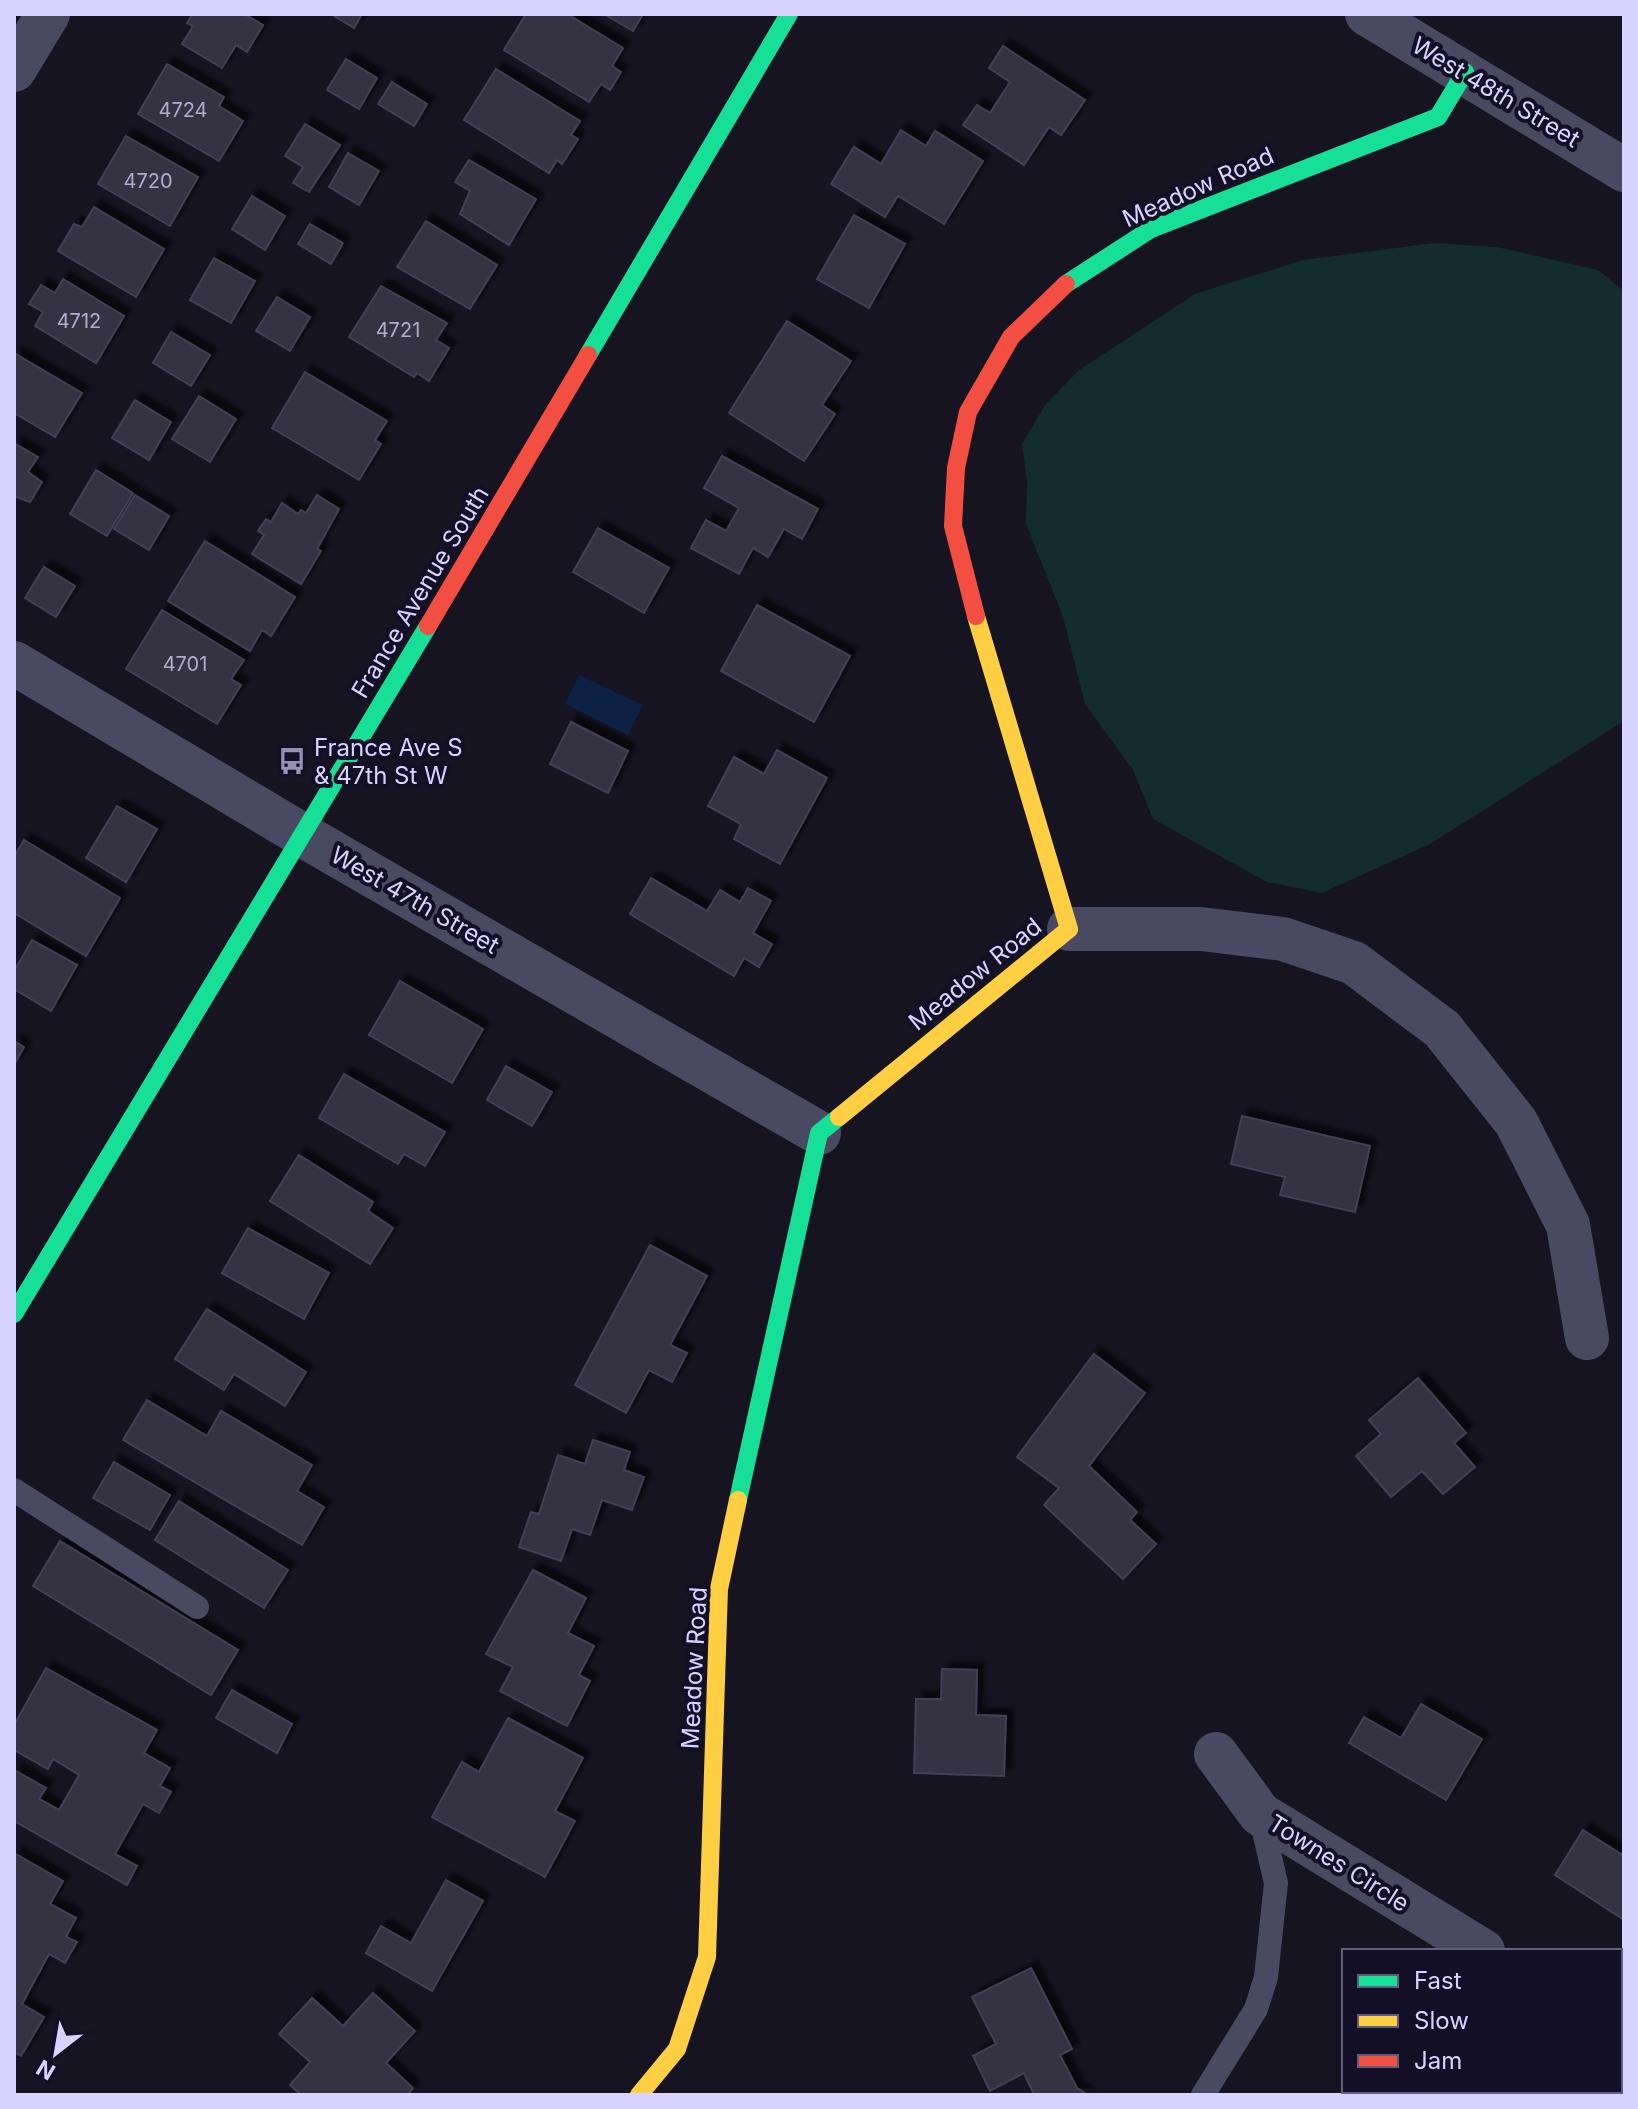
<svg xmlns="http://www.w3.org/2000/svg" width="1638" height="2109" font-family="Inter,sans-serif">
<style>
.green{fill:#132c2d}
.water{fill:#0d2144}
.building{fill:#343243;stroke:#433f54;stroke-width:2;filter:url(#shadow)}
.lines{fill:none;stroke-linecap:round;stroke-linejoin:round}
.lane{stroke:#4a4962;stroke-width:24}
.street{stroke:#4a4962;stroke-width:44}
.fast{stroke:#16e098;stroke-width:18}
.slow{stroke:#ffcf43;stroke-width:18}
.jam{stroke:#f24e42;stroke-width:18}
.labels{text-anchor:middle;dominant-baseline:central;stroke-width:8;stroke-linejoin:round;paint-order:stroke}
.number-label{font-size:20px;fill:#b0acd0}
.street-label{font-size:24px;fill:#d9d4ff;stroke:#130f26}
.poi-label{font-size:24px;fill:#d9d4ff;stroke:#130f26;text-anchor:start}
</style>
<defs>
<filter id="shadow"><feDropShadow dx="7" dy="-7" stdDeviation="2" flood-color="#0009"/></filter>
</defs>
<rect width="100%" height="100%" fill="#161421"/>
<!-- green -->
<path class="green" d="M1434,243l63,4 101,23 26,21v430l-194,123 -108,49 -55,-11 -114,-63 -20,-49 -48,-66 -22,-87 -37,-93 1,-43 -5,-37 23,-39 34,-35 116,-76 108,-34z"/>
<!-- water -->
<path class="water" d="M579,675l64,30 -15,30 -63,-31z"/>
<!-- building -->
<g class="building">
<path d="M193,14h51l19,11 -16,27 -11,-7 -14,23 -40,-24 11,-18 -6,-3z"/>
<path d="M331,14h31l-8,14z"/>
<path d="M526,14h41l56,34 -11,18 9,6 -11,18 -9,-6 -12,18 -85,-52z"/>
<path d="M604,14h39l-10,17z"/>
<path d="M1003,46l82,54 -24,35 -12,-8 -25,38 -61,-40 14,-20 13,8 20,-31 -21,-14z"/>
<path d="M346,59l31,19 -18,31 -32,-19z"/>
<path d="M167,64l57,33 -5,9 24,15 -24,40 -81,-47z"/>
<path d="M496,69l84,52 -9,14 7,4 -16,25 -5,-4 -8,13 -85,-53z"/>
<path d="M392,82l35,22 -13,22 -36,-22z"/>
<path d="M305,124l35,21 -31,47 -16,-9 10,-16 -18,-11z"/>
<path d="M901,130l25,16 9,-15 48,30 -39,63 -46,-28 -13,21 -54,-33 23,-37 27,17z"/>
<path d="M126,136l72,41 -28,49 -72,-42z"/>
<path d="M348,153l31,18 -20,34 -30,-18z"/>
<path d="M469,160l67,39 -27,46 -49,-31 10,-23 -15,-9z"/>
<path d="M252,196l33,20 -20,34 -33,-21z"/>
<path d="M94,207l70,42 -28,48 -78,-46 16,-27 8,3z"/>
<path d="M854,215l51,29 -36,64 -52,-29z"/>
<path d="M426,221l71,44 -27,44 -73,-42z"/>
<path d="M310,224l33,19 -12,21 -33,-20z"/>
<path d="M214,258l41,23 -24,42 -41,-23z"/>
<path d="M63,279l61,37 -28,47 -61,-37 8,-14 -14,-8 12,-19 14,8z"/>
<path d="M381,286l66,37 -11,17 13,8 -20,33 -12,-8 -3,4 -65,-40z"/>
<path d="M277,297l33,20 -20,34 -34,-20z"/>
<path d="M787,321l64,40 -29,44 13,9 -31,47 -75,-48z"/>
<path d="M171,332l39,23 -19,31 -38,-23z"/>
<path d="M14,353l68,40 -27,44 -41,-24z"/>
<path d="M305,372l82,49 -12,19 6,4 -22,36 -87,-52z"/>
<path d="M199,396l37,23 -26,43 -38,-23z"/>
<path d="M135,400l36,22 -22,38 -37,-22z"/>
<path d="M14,443l24,14 -10,15 14,10 -12,20 -16,-6z"/>
<path d="M722,456l96,53 -16,30 -18,-10 -16,28 -15,-9 -14,26 -48,-26 15,-28 20,11 13,-23 -35,-20z"/>
<path d="M96,470l37,23 -26,43 -37,-22z"/>
<path d="M135,495l34,21 -20,34 -35,-21z"/>
<path d="M317,495l22,14 -22,40 4,2 -20,33 -49,-30 12,-19 -6,-4 8,-12 5,3 11,-19 16,11 3,-4 5,3z"/>
<path d="M598,528l71,40 -25,45 -71,-41z"/>
<path d="M205,541l90,56 -24,39 -9,-6 -12,21 -82,-50z"/>
<path d="M44,567l31,19 -19,31 -31,-19z"/>
<path d="M757,605l93,51 -36,66 -93,-51z"/>
<path d="M162,610l82,50 -13,19 10,6 -24,39 -91,-55z"/>
<path d="M571,722l57,29 -20,42 -58,-29z"/>
<path d="M777,750l50,28 -47,86 -46,-25 7,-15 -33,-18 26,-49 30,17z"/>
<path d="M117,806l40,23 -31,53 -40,-24z"/>
<path d="M24,840l96,58 -34,58 -72,-43v-56z"/>
<path d="M651,878l56,33 13,-21 20,12 8,-14 23,13 -18,32 19,11 -13,23 -15,-9 -10,18 -104,-62z"/>
<path d="M32,940l45,25 -26,46 -37,-22v-18z"/>
<path d="M400,981l83,48 -31,54 -83,-48z"/>
<path d="M14,1041l10,6 -10,18z"/>
<path d="M506,1066l46,26 -20,34 -45,-26z"/>
<path d="M344,1074l101,58 -20,34 -21,-12 -6,10 -79,-46z"/>
<path d="M1242,1116l128,30 -15,66 -75,-17 5,-18 -54,-13z"/>
<path d="M299,1155l74,47 -5,9 25,17 -23,36 -100,-63z"/>
<path d="M248,1228l81,45 -25,46 -82,-46z"/>
<path d="M650,1245l57,31 -37,69 17,8 -15,29 -23,-12 -23,43 -51,-28z"/>
<path d="M207,1309l99,63 -21,34 -51,-32 -10,16 -49,-31z"/>
<path d="M1094,1354l51,39 -56,73 48,46 -7,8 26,24 -33,35 -79,-74 15,-17 -42,-31z"/>
<path d="M1418,1378l48,55 -12,10 21,24 -32,27 -21,-23 -31,26 -35,-41 25,-22 -12,-14z"/>
<path d="M147,1400l60,36 14,-25 91,54 -15,26 27,16 -22,38 -179,-105z"/>
<path d="M593,1440l37,12 -6,18 20,7 -12,33 -30,-10 -12,35 -18,-6 -11,32 -42,-14 12,-35 8,2 19,-59 27,9z"/>
<path d="M114,1462l56,33 -20,35 -57,-32z"/>
<path d="M179,1501l109,69 -24,38 -109,-68z"/>
<path d="M60,1541l178,109 -27,45 -178,-109z"/>
<path d="M533,1570l53,28 -18,35 26,13 -15,29 11,6 -23,45 -67,-35 13,-24 -27,-13z"/>
<path d="M46,1668l111,62 -13,23 26,15 -10,18 11,6 -12,21 -16,-9 -28,50 22,12 -10,19 -113,-64v-51l32,18 -7,11 20,11 20,-35 -26,-16 -5,10 -34,-19v-25z"/>
<path d="M942,1669l35,1 -1,45 30,1 -2,60 -90,-3 2,-74h25z"/>
<path d="M232,1690l60,34 -15,29 -61,-35z"/>
<path d="M1421,1704l61,35 -36,61 -97,-57 15,-26 37,21z"/>
<path d="M508,1718l75,40 -28,53 20,10 -30,56 -113,-60 30,-55 17,10z"/>
<path d="M1583,1830l41,26v64l-69,-45z"/>
<path d="M14,1853l49,28 -13,23 26,14 -10,19 11,5 -12,21 -16,-9 -27,50 22,13 -23,39 -7,-4z"/>
<path d="M446,1880l37,21 -51,90 -66,-38 15,-27 30,17z"/>
<path d="M1031,1968l41,81 -12,6 17,33 11,7h-54l-10,-22 -34,18 -17,-35 23,-12 -24,-47z"/>
<path d="M373,1993l42,38 -29,32 27,25 -6,7h-106l-11,-10 20,-23 -31,-28 33,-36 31,28z"/>
<path d="M1361,2091h48l-2,4h-42z"/>
<path d="M1414,2091h24l-2,4z"/>
</g>
<g class="lines">
<!-- lane -->
<g class="lane">
<path d="M14,1490l183,117"/>
<path d="M1203,2095l53,-86 10,-32 10,-94 -16,-69"/>
</g>
<!-- street -->
<g class="street">
<path d="M1367,14l257,156"/>
<path d="M14,70l34,-56"/>
<path d="M14,663l290,173 515,297"/>
<path d="M1069,929h132l82,10 71,24 88,66 74,93 52,103 19,113"/>
<path d="M1216,1754l44,60 223,137"/>
<path d="M1620,2035l4,4"/>
</g>
<!-- fast -->
<g class="fast">
<path d="M1066,284l85,-55 287,-112 27,-45"/>
<path d="M588,355l201,-341"/>
<path d="M14,1314l414,-688"/>
<path d="M738,1500l81,-367 20,-16"/>
</g>
<!-- slow -->
<g class="slow">
<path d="M839,1117l230,-188 -93,-313"/>
<path d="M639,2095l38,-46 30,-92 12,-368 19,-89"/>
</g>
<!-- jam -->
<g class="jam">
<path d="M976,616l-23,-90 3,-58 12,-56 43,-75 55,-53"/>
<path d="M428,626l160,-271"/>
</g>
</g>
<!-- icons -->
<defs>
<g id="bus-bare" transform="scale(2.16)"><path d="M-5-6H5V4H4V6H2V4H-2V6H-4V4H-5ZM-3.5-4V0h7V-4ZM-3.5 1.2v1.5H-2V1.2ZM2 1.2v1.5H3.5V1.2Z" fill="#9591b1" stroke="#130f26" stroke-width="2.5" paint-order="stroke"/></g>
</defs>
<g fill-rule="evenodd">
<use href="#bus-bare" x="292" y="761"/>
</g>
<g class="labels">
<!-- number labels -->
<g class="number-label">
<text x="183" y="110">4724</text>
<text x="148" y="181">4720</text>
<text x="79" y="321">4712</text>
<text x="398" y="330">4721</text>
<text x="185" y="664">4701</text>
</g>
<!-- street labels -->
<g class="street-label">
<text transform="translate(1496 92) rotate(31)">West 48th Street</text>
<text transform="translate(1198 187) rotate(-24)">Meadow Road</text>
<text transform="translate(420 592) rotate(-59)">France Avenue South</text>
<text transform="translate(415 900) rotate(30)">West 47th Street</text>
<text transform="translate(975 974) rotate(-39)">Meadow Road</text>
<text transform="translate(694 1668) rotate(-87)">Meadow Road</text>
<text transform="translate(1339 1863) rotate(32)">Townes Circle</text>
</g>
<!-- poi labels -->
<g class="poi-label">
<text x="314" y="747">France Ave S<tspan x="314" dy="28">&amp; 47th St W</tspan></text>
</g>
</g>
<!-- border -->
<rect width="1638" height="2109" fill="none" stroke="#d9d4ff" stroke-width="32"/>
<!-- legend -->
<rect x="1342" y="1949" width="280" height="144" fill="#130f26" stroke="#625e7d" stroke-width="2"/>
<rect x="1358" y="1975" width="40" height="12" fill="#16e098" stroke="#625e7d" stroke-width="2"/>
<text x="1414" y="1989" font-size="24" fill="#d9d4ff">Fast</text>
<rect x="1358" y="2015" width="40" height="12" fill="#ffcf43" stroke="#625e7d" stroke-width="2"/>
<text x="1414" y="2029" font-size="24" fill="#d9d4ff">Slow</text>
<rect x="1358" y="2055" width="40" height="12" fill="#f24e42" stroke="#625e7d" stroke-width="2"/>
<text x="1414" y="2069" font-size="24" fill="#d9d4ff">Jam</text>
<!-- north arrow -->
<g transform="translate(56 2053) rotate(211)" stroke="#130f26" stroke-width="6" paint-order="stroke">
<path d="M0-6L14 30L0 20L-14 30Z" fill="#d9d4ff"/>
<text y="-12" font-size="22" font-weight="bold" text-anchor="middle" fill="#d9d4ff">N</text>
</g>
</svg>
